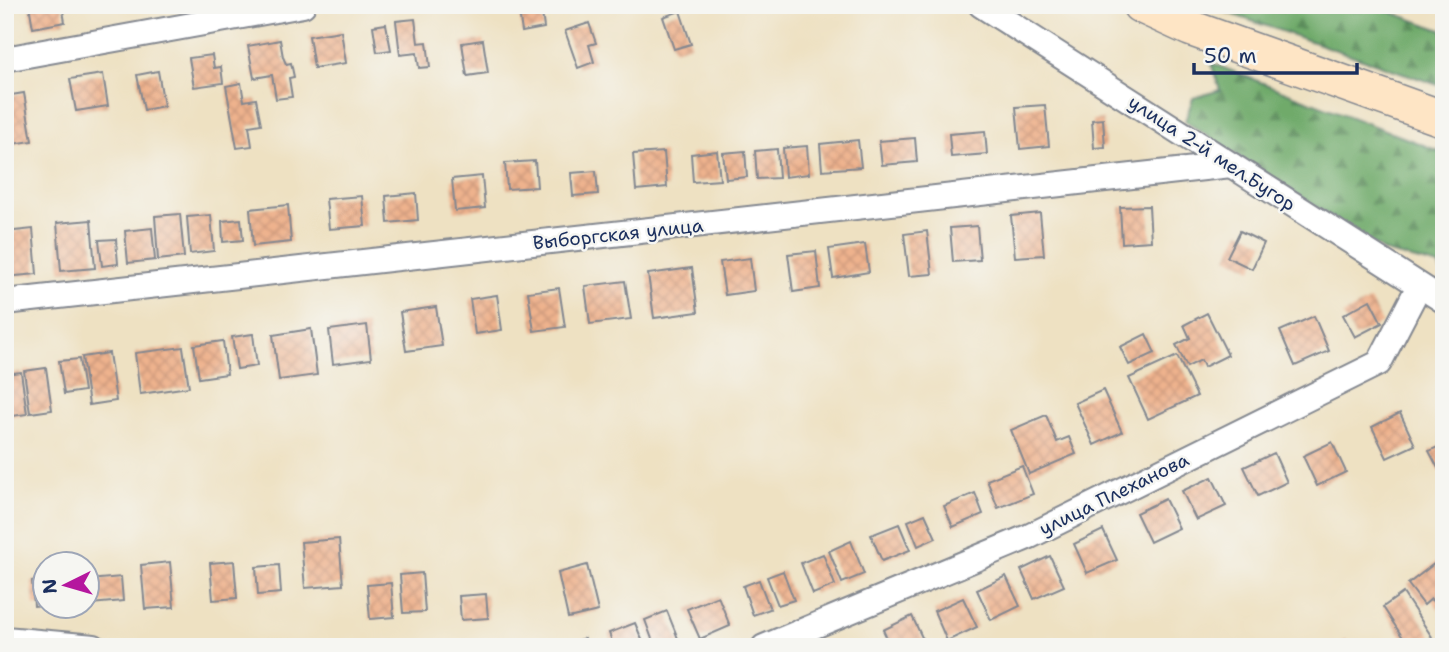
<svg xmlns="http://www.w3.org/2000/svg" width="1449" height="652" font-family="'Shantell Sans',sans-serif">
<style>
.forest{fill:url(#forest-firs);stroke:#456c64;stroke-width:2}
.building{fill:url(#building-cross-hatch)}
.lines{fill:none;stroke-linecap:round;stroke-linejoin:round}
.street-casing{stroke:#848890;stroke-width:28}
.secondary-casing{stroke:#848890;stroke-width:38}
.street{stroke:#fff;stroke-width:24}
.secondary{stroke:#fee5c5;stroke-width:35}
.labels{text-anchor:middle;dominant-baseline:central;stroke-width:5;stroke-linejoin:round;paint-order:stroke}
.street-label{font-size:19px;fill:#1b2f5e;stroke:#f6f6f2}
</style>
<defs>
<pattern id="forest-firs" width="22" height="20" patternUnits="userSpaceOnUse" patternTransform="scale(1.75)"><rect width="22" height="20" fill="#6faa6a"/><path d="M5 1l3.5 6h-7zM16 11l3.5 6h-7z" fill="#5a8b5a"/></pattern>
<pattern id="building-cross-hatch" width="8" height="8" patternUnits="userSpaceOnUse" patternTransform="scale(1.75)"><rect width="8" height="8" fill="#eeb28d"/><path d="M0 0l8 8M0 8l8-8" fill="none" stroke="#cc997c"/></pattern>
</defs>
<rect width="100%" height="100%" fill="#f6f6f2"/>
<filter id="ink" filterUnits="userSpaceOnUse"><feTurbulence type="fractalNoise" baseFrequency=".0143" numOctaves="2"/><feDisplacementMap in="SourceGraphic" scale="14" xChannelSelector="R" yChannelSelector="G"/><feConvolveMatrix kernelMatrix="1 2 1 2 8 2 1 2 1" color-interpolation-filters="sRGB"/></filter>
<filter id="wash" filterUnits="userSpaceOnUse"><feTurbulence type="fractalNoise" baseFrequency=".00686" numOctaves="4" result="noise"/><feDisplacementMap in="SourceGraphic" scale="28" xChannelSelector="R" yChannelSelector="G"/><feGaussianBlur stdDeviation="1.57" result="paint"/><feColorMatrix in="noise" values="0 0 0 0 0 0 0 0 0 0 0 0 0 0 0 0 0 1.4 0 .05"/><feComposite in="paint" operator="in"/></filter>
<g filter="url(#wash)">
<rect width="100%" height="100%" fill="#eee1c2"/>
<!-- forest -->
<g class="forest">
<path d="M1205,5h166l73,26v56z"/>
<path d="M1211,63l233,90v127l-5,-14 -54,-14 -200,-131 8,-23 27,-8z"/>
</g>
<g id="blocks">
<!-- building -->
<g class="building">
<path d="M29,5h33l3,17 -32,6z"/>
<path d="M518,5h23l3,23 -22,4z"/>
<path d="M680,11l11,33 -17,5 -11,-32z"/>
<path d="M415,19l3,24 9,-1 3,25 -11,1 -2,-15 -17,2 -4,-34z"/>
<path d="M589,23l7,20 -7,2 5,17 -16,6 -13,-37z"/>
<path d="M386,24l5,26 -14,2 -4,-26z"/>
<path d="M341,31l5,32 -32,5 -5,-32z"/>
<path d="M280,40l3,17 3,7 5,-1 3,14 -5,1 3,19 -16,2 -4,-24 -18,3 -6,-32z"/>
<path d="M483,40l5,33 -21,3 -5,-33z"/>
<path d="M212,55l2,13 7,-1 2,16 -29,4 -5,-29z"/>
<path d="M158,71l6,35 -20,4 -7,-35z"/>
<path d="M103,74l5,32 -32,5 -6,-32z"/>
<path d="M241,83l3,18 12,-2 5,25 -12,2 3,20 -15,2 -11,-62z"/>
<path d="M24,93l8,48 -26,4 -1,-49z"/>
<path d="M1045,105l4,41 -29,3 -4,-42z"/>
<path d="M1103,119l2,28 -11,1 -2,-28z"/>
<path d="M985,131l2,23 -36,3 -2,-23z"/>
<path d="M915,138l2,24 -35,3 -3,-24z"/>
<path d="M858,140l3,27 -39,3 -2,-26z"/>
<path d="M807,146l2,28 -24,3 -2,-29z"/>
<path d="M777,149l2,29 -22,1 -2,-28z"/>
<path d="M717,151l3,29 -27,2 -2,-28z"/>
<path d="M745,151l2,26 -21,2 -3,-26z"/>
<path d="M664,152l3,35 -31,3 -3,-36z"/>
<path d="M535,161l2,26 -30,2 -2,-26z"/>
<path d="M596,171l2,23 -25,2 -2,-23z"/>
<path d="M482,176l3,32 -30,3 -3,-32z"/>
<path d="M416,193l2,27 -30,3 -2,-27z"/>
<path d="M362,196l3,30 -36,3 -3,-30z"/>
<path d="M288,205l3,37 -38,4 -3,-37z"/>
<path d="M1149,206l2,35 -29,2 -2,-36z"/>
<path d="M1040,213l4,42 -29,2 -4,-41z"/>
<path d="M180,214l4,43 -26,3 -3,-44z"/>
<path d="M211,215l3,36 -24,3 -3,-37z"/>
<path d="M241,219l2,21 -20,2 -1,-21z"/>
<path d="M91,220l4,48 -34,3 -4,-48z"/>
<path d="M977,226l3,34 -27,2 -3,-34z"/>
<path d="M152,228l3,32 -27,3 -3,-32z"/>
<path d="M33,229l4,45 -32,3v-45z"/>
<path d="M927,231l5,43 -23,2 -5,-42z"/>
<path d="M1240,231l24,12 -12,26 -25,-12z"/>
<path d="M116,239l2,25 -16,2 -3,-26z"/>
<path d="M865,244l4,28 -36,6 -4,-29z"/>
<path d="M816,251l4,37 -27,4 -5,-38z"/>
<path d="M750,258l4,33 -29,4 -5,-33z"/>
<path d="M692,268l6,44 -44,6 -6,-44z"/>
<path d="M625,281l6,38 -41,5 -5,-38z"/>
<path d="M559,288l6,39 -31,4 -6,-39z"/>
<path d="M497,295l5,35 -27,4 -5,-35z"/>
<path d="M1370,300l12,23 -27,14 -12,-22z"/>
<path d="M436,307l6,39 -36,5 -6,-39z"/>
<path d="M1207,313l21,42 -24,12 -3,-7 -14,7 -11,-22 14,-7 -6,-13z"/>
<path d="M1314,316l15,35 -34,15 -15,-35z"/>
<path d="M367,325l4,34 -38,5 -4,-34z"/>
<path d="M311,329l6,46 -38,5 -6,-45z"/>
<path d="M253,334l4,32 -20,3 -5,-32z"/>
<path d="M1146,334l9,19 -26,12 -9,-18z"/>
<path d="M223,341l4,33 -28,4 -5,-33z"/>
<path d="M183,347l6,40 -49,7 -5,-41z"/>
<path d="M109,353l7,48 -27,4 -7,-48z"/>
<path d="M1177,356l20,40 -49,23 -19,-41z"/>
<path d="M79,359l5,32 -20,3 -5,-33z"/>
<path d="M46,368l6,42 -22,3 -6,-42z"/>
<path d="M21,372l6,42 -22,3v-43z"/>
<path d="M1103,390l19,42 -28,13 -19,-42z"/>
<path d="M1400,413l15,32 -28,13 -15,-31z"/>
<path d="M1046,415l11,27 12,-5 7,17 -47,20 -18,-44z"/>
<path d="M1332,442l14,30 -29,14 -14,-30z"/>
<path d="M1444,444v26l-4,2 -11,-21z"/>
<path d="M1274,453l13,29 -29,14 -14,-29z"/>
<path d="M1022,466l11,28 -35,14 -11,-28z"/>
<path d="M1212,477l14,29 -30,14 -14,-29z"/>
<path d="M975,493l8,21 -30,13 -9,-21z"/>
<path d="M1165,499l14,29 -29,14 -14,-29z"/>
<path d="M925,514l11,24 -18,8 -10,-25z"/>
<path d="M899,524l11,26 -28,11 -11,-26z"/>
<path d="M1103,530l14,30 -30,13 -13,-29z"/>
<path d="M339,539l4,46 -38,3 -4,-46z"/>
<path d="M851,541l13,33 -22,9 -13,-32z"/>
<path d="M823,554l12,31 -22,9 -12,-31z"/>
<path d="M1050,556l14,30 -30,13 -13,-29z"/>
<path d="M1444,556v59l-13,-16 -7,6 -16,-21z"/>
<path d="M234,561l3,37 -24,2 -3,-37z"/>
<path d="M170,562l4,45 -29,2 -4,-44z"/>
<path d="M279,565l2,28 -23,2 -2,-28z"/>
<path d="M587,565l11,46 -30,7 -10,-45z"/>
<path d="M783,571l11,29 -16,5 -11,-28z"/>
<path d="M422,573l3,39 -22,1 -3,-38z"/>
<path d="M1006,576l14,30 -29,14 -14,-30z"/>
<path d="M121,577l2,24 -32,3 -2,-24z"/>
<path d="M46,580v25l-12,1 -2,-25z"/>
<path d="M759,580l11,29 -17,6 -10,-29z"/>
<path d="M391,583l3,34 -24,2 -3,-34z"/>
<path d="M1403,593l29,44 -15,10h-8l-26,-40z"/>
<path d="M486,594l2,24 -27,2 -2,-24z"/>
<path d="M718,596l12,30 -30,13 -13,-30z"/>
<path d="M963,598l14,29 -30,14 -13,-30z"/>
<path d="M667,611l14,35 -26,1 -10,-27z"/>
<path d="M912,616l14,30 -35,1 -8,-17z"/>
<path d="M635,623l10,24h-31l-5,-14z"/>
<path d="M585,638l3,9h-30v-1z"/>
<path d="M1346,640l5,7h-15z"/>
</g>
</g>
</g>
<g filter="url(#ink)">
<use href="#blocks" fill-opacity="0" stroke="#848890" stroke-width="2"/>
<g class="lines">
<!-- street casing -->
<g class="street-casing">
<g id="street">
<path d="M981,5l463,296"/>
<path d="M5,59l298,-54"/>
<path d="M5,302l1226,-137"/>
<path d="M5,639l89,8"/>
<path d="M764,647l266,-111 349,-173 40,-77"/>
</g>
</g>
<!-- secondary casing -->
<g class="secondary-casing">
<path id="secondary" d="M1140,5l50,23 254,91"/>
</g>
<!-- street -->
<use href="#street" class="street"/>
<!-- secondary -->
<use href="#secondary" class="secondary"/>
</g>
</g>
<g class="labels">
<!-- street labels -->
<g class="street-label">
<text transform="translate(1212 153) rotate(33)">улица 2-й мел.Бугор</text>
<text transform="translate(618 234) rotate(-6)">Выборгская улица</text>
<text transform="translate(1114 494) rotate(-26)">улица Плеханова</text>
</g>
</g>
<!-- margin -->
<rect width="1449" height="652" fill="none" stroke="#f6f6f2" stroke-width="28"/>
<!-- north arrow -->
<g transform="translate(66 585) rotate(265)"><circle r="33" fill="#f6f6f2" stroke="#9ea6b7" stroke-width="2"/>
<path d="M0-5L12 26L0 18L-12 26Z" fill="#b5179e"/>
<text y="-10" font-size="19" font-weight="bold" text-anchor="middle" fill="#1b2f5e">N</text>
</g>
<!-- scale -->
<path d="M1194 63v10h163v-10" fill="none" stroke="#1b2f5e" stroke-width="3.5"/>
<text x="1204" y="63" font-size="21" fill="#1b2f5e" stroke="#f6f6f2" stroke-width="5" paint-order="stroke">50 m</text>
</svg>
